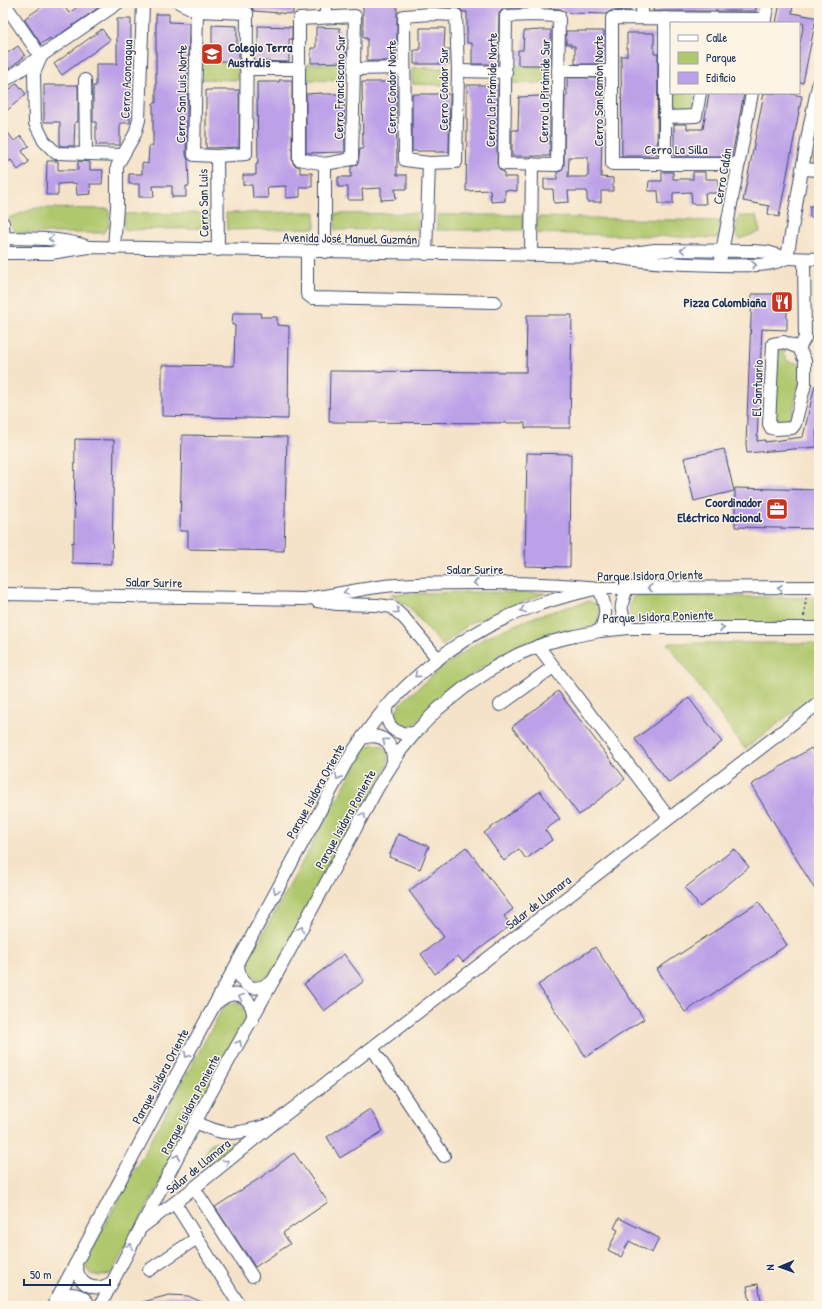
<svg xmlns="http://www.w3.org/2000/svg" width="822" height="1309" font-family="'Patrick Hand',sans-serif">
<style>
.green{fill:#b0c86d;stroke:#667c66}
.building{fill:#bca0e8;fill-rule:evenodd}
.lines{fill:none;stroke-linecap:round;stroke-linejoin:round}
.minor-casing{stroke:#3c4a6e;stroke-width:14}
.path{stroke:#3c4a6e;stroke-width:2;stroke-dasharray:3 3;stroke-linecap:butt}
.minor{stroke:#fff;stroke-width:12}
.oneway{stroke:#8d97ae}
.labels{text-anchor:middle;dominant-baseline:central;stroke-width:3;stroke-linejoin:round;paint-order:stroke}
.poi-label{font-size:13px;font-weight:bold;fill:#1b2f5e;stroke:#fcf5e5;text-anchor:end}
.street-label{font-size:13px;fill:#1b2f5e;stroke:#fcf5e5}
</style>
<rect width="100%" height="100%" fill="#fcf5e5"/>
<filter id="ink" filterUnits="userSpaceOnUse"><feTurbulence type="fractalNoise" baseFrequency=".025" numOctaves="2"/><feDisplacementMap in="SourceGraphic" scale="8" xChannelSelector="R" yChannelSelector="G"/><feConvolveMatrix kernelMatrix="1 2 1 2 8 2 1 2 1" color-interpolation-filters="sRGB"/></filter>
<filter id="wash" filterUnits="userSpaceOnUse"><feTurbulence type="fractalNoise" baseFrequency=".012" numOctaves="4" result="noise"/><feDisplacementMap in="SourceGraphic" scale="16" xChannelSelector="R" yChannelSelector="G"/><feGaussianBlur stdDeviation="0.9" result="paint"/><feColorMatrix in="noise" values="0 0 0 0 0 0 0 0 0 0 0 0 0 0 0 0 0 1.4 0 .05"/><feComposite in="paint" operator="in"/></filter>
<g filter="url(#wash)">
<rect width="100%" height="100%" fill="#f5e3c9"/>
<!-- green -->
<g class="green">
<path d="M201,62l37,1v17l-38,-1z"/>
<path d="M307,64h37v17l-38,-1z"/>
<path d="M513,66l38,1v17l-38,-1z"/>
<path d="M412,68h37v17l-37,-1z"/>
<path d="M671,93h24l-4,18 -20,2z"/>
<path d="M817,134h2v30h-6z"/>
<path d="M36,208l73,1v17l-6,7h-82c-9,-2 -10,-7 -12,-15z"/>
<path d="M315,212v16l-88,2 -1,-17z"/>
<path d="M209,213l1,15 -86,2v-16z"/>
<path d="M418,213v16l-83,1v-16z"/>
<rect x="437" y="215" width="86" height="15"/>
<path d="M739,216h17l4,16 -21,7 -4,-6z"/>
<path d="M537,217l183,4v17l-184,-5z"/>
<path d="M778,349h4l2,7 5,6 10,1 1,15 -9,42 -4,3h-10l-3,-4z"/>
<path d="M467,592l79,1 -76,30 -28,23 -33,-39 -18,-13z"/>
<path d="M642,595l177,3v25h-180c-11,-6 -12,-15 -6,-26z"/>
<path d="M589,601l9,4 2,12 -3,8c-21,6 -42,10 -62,17 -42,15 -92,48 -120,82l-13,3 -9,-9 7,-14 42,-37 44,-30 48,-20z"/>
<path d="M667,643h145l7,5v44l-74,57z"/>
<path d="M374,744l9,2 5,8v10l-115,211c-11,4 -16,7 -25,-2l-1,-10 118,-215z"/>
<path d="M232,1003h8l6,7 3,8 -138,256 -11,2 -10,-2 -4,-7 2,-11 136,-250z"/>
<path d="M217,1141l21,1 -34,27 -5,-2 11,-23z"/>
<path d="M72,1297l14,9h-24l2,-4z"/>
</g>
<g id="blocks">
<!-- building -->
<g class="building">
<path d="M47,3h15l7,10 14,-10h22l-53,37 -2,-2 -9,6 -17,-25z"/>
<path d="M244,3h49v11l-39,-3 -3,-5 -7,-1z"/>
<path d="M363,3h34v38h-2l-1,20h-27v-23h-4z"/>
<path d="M436,3h89v5h-19l-4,2 -3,3 -1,51h-26v-21h-5v-31h-4l-3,-3 -4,-1 -20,-1z"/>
<path d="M549,3h81v8l-18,-1 -6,4 -35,-1 -5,-1 -6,-3 -11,-1z"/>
<rect x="653" y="3" width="103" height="8"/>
<path d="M780,3h13l-1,10 27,5v5h-4l-12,60 -4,-1v-34l5,-25h-28z"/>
<path d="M156,14h13v8l20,1 -3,132 2,5 1,26h-3v11h-14v-11h-19l1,11h-15v-13h-10v-10h13v-11l6,1 1,-18h4v-43h3z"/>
<path d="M117,19h14l-1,104h-10v22h-24v-23h-3v-36h3v-22h21z"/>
<path d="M212,25l25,1v20h2v15h-36l1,-15h8z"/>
<path d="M258,26l34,1v12h-3v23l-35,-1v-15h4z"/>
<path d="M316,27l24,1v19h6v15l-35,1v-15h5z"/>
<path d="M420,28h25l-1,21h5v15h-35v-14h6z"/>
<path d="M102,29l8,11 -48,35 -8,-11z"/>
<path d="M541,30h10v35h-33v-15h5l1,-19z"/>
<path d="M566,31h38l-2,33h-27v-18h-4v-2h-5z"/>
<path d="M627,33h27v21h4l-1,102h-35l-1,-100h6z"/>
<path d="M18,46l7,10 -22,17v-17z"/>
<path d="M567,78h35v58l-1,41 12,1v13h-12v11h-14v-11h-19l1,11 -15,1 -1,-14h-9v-10h13v-7l4,-1 3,-6 1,-69h2zM569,157h19v20h-20z"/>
<path d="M279,80h13v79l2,6 6,2v6h12v14h-12v10l-14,1v-12l-19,1 1,11h-15l-1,-13h-9v-10h13v-11h2l-1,-82h22z"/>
<path d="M362,82h34l1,93h10v14h-12l1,10 -15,1v-12l-19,1 1,11h-15v-13h-10v-10h13v-10l5,-2 2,-2 2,-14h3z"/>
<path d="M17,83l9,11 -23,20v-19z"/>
<path d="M44,85h34v37h-3l-1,24h-14v-24h-16z"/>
<path d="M467,85h31l-1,79 3,6 4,2v5h13v14l-12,-1v11l-14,1 -1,-12 -24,1 1,-62z"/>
<path d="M206,90h33v57l-33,1z"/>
<path d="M322,93v1h22l1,58 -39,1v-59z"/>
<path d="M709,93h35l-12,63h-58v-32h13v5h16z"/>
<path d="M764,93h23l15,3 -23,121 -11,-3 1,-8 -26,-5z"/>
<path d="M412,94h38l-1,58h-14v-1h-23z"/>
<path d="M540,96h10v60h-38v-26h6l1,-33z"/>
<path d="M3,126l11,15 7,-5 8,10 -7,5 7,11 -11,8 -7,-10 -8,6z"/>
<path d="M47,161h11v9h20v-9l12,1v8h13l-1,14h-12l1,10 -14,1 -1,-12 -18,1v11h-12z"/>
<path d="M662,172h11v7h20v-7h12v7h13v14h-13l1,11h-14l-1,-12 -18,1v11h-14l-1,-13h-10l1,-10h13z"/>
<rect x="810" y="206" width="9" height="11"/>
<path d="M752,294h35v36l-25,-1 -5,112 8,-1v2l38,-5 12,-52h4v34l-3,14 1,14 -70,6 -1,-9z"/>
<path d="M233,313h28l-1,4h17v8l12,1 -1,93 -126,-3v-51l72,1 1,-41h-3z"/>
<path d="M527,315h45l-2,113h-45v-5l-196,-1 1,-51 196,1z"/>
<path d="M182,435l105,2 -3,114 -96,-2v-18h-8z"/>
<path d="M75,439l39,1 -2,124 -40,-1v-21l2,1z"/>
<path d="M724,449l10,42 -40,10 -10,-43z"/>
<path d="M527,453l44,1 -1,113 -45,-1z"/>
<path d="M735,488l84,2v39l-84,-2z"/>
<path d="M558,691l67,88 -46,36 -67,-88z"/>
<path d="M689,698l33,44 -53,41 -34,-44z"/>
<path d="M811,748l8,13v135l-68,-111z"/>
<path d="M540,791l20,28 -15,11 7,10 -26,19 -7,-10 -15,12 -20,-28z"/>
<path d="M398,834l31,12 -9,23 -31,-12z"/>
<path d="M466,847l47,62 -9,7 7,9 -48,37 -5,-6 -23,18 -14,-20 23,-17 -35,-46z"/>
<path d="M734,849l15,18 -49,40 -15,-19z"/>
<path d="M759,902l28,43 -102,67 -28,-43z"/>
<path d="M595,947l49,72 -58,38 -48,-72z"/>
<path d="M344,954l20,27 -40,30 -20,-27z"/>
<path d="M370,1109l13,22 -43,27 -13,-21z"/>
<path d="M294,1153l34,49 -45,31 7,11 -35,23 -40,-60 48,-31z"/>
<path d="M619,1218l40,20 -7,15 -23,-12 -8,16 -13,-7 10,-20 -4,-2z"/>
<path d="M758,1284l4,20 -11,2 -4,-20z"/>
<path d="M169,1295l19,1 23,10h-71l-1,-3z"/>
</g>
</g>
</g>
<g filter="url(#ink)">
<use href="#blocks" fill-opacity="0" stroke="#3c4a6e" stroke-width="1"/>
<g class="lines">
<!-- minor casing -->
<g class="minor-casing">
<g id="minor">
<path d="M4,3l37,54"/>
<path d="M180,3l17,8 50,2 -1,141 -29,2 -23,-1 3,-144"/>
<path d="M642,3v15"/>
<path d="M430,14l26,1 2,56 -2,91 -27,1 -24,-3 -1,-144z"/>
<path d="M534,15l25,1 -2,149 -53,-1 2,-148z"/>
<path d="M534,15l1,-12"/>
<path d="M355,16l-3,143 -27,5 -26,-5v-140z"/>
<path d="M326,17v-14"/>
<path d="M764,23l4,-20"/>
<path d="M41,57l-7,16 1,50 9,18 12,12 67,2"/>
<path d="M246,69h52"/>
<path d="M354,69l50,-1"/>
<path d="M458,71l48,1"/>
<path d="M558,71h54"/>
<path d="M85,80l1,73"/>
<path d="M3,82l115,-79"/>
<path d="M665,117l31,-1 4,-23"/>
<path d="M217,156l1,94"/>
<path d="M665,163v-145"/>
<path d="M739,164h-127v-146l153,1"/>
<path d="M802,169l17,1"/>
<path d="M3,223l1,23"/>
<path d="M3,238c29,1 58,-1 85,9"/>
<path d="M114,248l3,-41v-40l2,-5 16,-28 4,-14 4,-117"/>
<path d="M307,251v43l5,4 183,4"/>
<path d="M325,252v-88"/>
<path d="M3,253h48l38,-6 520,9c37,7 74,8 111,9 23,0 46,3 67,-7"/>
<path d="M426,254l3,-91"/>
<path d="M531,255l1,-91"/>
<path d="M618,255l37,-5 97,1 15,1 20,6 32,1"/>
<path d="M721,257l31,-164"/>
<path d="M787,258l22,-129 10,-48"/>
<path d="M784,342l15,6 6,13v23l-10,40 -3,4 -16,1 -5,-1 -2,-4 4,-80z"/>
<path d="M799,348l6,-10 -1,-79"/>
<path d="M627,588c-7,19 -8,22 2,40"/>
<path d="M3,594l301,5c27,-3 54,-10 81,-13 29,-3 59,-3 89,-3 41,0 83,0 125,5 7,19 9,24 1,43"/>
<path d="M317,601l20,3 41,1 14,2 13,12 33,40"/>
<path d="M538,646l131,172"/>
<path d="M500,705l53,-38"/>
<path d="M386,706c-1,20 8,30 29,27"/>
<path d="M362,738c20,-6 32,4 31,25"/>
<path d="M238,961c0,25 14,34 35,20"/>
<path d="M216,1003c3,-2 7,-5 11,-7 17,-6 27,8 26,23"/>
<path d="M372,1048l72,108"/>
<path d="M196,1122c30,16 40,12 72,3"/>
<path d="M194,1188l58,88"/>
<path d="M175,1203l65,103"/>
<path d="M142,1227l52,-39 79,-64 546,-421"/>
<path d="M76,1265c2,20 18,28 35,18"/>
<path d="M149,1270l48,-32"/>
<path d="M57,1298c13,-7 26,-5 33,8"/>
<path d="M53,1306l120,-225 173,-318c43,-73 111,-130 191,-158 20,-7 41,-12 62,-17l220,-1"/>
<path d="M100,1306l108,-208 65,-117 105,-194 23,-37 14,-17 23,-24 26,-21 31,-21 24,-13 27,-11 29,-7 25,-5 29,-3h190"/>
</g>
</g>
<!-- path -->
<path class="path" d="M804,617l2,-19"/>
<!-- minor -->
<use href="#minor" class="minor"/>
</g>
<!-- one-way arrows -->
<defs><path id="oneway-chevron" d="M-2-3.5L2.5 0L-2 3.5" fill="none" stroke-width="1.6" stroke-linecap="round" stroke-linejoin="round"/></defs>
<g class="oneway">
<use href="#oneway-chevron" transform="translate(51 239) rotate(-177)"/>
<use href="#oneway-chevron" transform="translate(683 250) rotate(-179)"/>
<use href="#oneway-chevron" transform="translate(754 265)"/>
<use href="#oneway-chevron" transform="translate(476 583) rotate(180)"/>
<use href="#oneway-chevron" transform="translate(650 588) rotate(-180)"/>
<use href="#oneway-chevron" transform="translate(780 588) rotate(180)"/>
<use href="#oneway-chevron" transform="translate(346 592) rotate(170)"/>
<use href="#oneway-chevron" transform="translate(523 610) rotate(158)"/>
<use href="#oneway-chevron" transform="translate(397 611) rotate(38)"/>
<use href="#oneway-chevron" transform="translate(722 628)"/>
<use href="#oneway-chevron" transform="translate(417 675) rotate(139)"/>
<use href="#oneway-chevron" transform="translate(385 741) rotate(-143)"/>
<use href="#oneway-chevron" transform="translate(338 777) rotate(119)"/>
<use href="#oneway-chevron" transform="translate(363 815) rotate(-62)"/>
<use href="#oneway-chevron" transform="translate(276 891) rotate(118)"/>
<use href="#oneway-chevron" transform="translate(301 929) rotate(-62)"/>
<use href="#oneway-chevron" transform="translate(241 997) rotate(-159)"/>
<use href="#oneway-chevron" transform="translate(239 1043) rotate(-60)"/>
<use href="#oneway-chevron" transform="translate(187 1055) rotate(119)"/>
<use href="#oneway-chevron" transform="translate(177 1157) rotate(-63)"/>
<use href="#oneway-chevron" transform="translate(226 1162) rotate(-39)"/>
<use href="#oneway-chevron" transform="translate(130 1246) rotate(-62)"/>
</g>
</g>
<!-- icons -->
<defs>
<g id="school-square" transform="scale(1.15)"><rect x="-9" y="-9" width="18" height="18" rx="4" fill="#c8321e" stroke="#fcf5e5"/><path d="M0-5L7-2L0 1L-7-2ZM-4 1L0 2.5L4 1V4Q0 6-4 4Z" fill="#fff"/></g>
<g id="restaurant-square" transform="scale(1.15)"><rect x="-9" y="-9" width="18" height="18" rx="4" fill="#c8321e" stroke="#fcf5e5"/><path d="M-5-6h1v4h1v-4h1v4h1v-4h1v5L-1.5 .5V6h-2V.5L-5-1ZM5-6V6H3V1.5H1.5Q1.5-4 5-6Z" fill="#fff"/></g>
<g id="office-square" transform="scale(1.15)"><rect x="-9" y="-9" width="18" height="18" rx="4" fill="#c8321e" stroke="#fcf5e5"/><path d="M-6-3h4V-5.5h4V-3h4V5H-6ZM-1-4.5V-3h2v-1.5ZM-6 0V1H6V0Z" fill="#fff"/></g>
</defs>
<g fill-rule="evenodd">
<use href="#school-square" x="212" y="54"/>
<use href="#restaurant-square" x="782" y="302"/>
<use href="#office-square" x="777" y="509"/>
</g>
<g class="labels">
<!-- poi labels -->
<g class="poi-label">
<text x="228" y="47" text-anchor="start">Colegio Terra<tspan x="228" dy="15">Australis</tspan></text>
<text x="766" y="302">Pizza Colombiaña</text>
<text x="762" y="502">Coordinador<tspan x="762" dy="15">Eléctrico Nacional</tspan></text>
</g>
<!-- street labels -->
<g class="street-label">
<text transform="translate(126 79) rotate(-88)">Cerro Aconcagua</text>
<text transform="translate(339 87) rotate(-89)">Cerro Franciscano Sur</text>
<text transform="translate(391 87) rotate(-90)">Cerro Cóndor Norte</text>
<text transform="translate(443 89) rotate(-90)">Cerro Cóndor Sur</text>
<text transform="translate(491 90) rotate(-89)">Cerro La Pirámide Norte</text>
<text transform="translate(544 91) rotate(-89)">Cerro La Pirámide Sur</text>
<text transform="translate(598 91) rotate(-90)">Cerro San Ramón Norte</text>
<text transform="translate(181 94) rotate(-89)">Cerro San Luis Norte</text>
<text x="676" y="149">Cerro La Silla</text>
<text transform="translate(722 176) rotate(-80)">Cerro Calán</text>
<text transform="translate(203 203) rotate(-91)">Cerro San Luis</text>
<text transform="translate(350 238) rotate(1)">Avenida José Manuel Guzmán</text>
<text transform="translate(757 388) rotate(-88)">El Santuario</text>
<text x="475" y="569">Salar Surire</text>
<text transform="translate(650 575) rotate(-1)">Parque Isidora Oriente</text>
<text transform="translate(154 582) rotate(1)">Salar Surire</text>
<text transform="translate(658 616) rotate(-2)">Parque Isidora Poniente</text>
<text transform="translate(315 791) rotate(-61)">Parque Isidora Oriente</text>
<text transform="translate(345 819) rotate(-61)">Parque Isidora Poniente</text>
<text transform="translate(538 902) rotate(-38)">Salar de Llamara</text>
<text transform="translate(160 1076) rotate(-62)">Parque Isidora Oriente</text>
<text transform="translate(190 1104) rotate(-62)">Parque Isidora Poniente</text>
<text transform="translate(198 1166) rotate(-39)">Salar de Llamara</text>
</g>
</g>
<!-- margin -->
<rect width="822" height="1309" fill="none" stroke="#fcf5e5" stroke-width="16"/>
<!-- legend -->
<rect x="670" y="22" width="130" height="72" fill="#fcf5e5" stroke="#a2a6af"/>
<rect x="678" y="35" width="20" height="6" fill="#ffffff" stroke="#a2a6af"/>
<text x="706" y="42" font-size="12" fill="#1b2f5e">Calle</text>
<rect x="678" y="52" width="20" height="12" fill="#b0c86d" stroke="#a2a6af"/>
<text x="706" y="62" font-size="12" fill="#1b2f5e">Parque</text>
<rect x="678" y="72" width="20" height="12" fill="#bca0e8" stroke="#a2a6af"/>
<text x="706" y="82" font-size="12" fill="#1b2f5e">Edificio</text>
<!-- north arrow -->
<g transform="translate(780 1267) rotate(268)" stroke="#fcf5e5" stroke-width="3" paint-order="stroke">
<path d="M0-3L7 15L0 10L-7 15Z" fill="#1b2f5e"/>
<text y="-6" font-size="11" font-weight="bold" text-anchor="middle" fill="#1b2f5e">N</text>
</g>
<!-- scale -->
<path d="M24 1279v6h86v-6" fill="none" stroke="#1b2f5e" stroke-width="2"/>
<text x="30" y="1279" font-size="12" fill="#1b2f5e" stroke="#fcf5e5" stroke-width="3" paint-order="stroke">50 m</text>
</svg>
